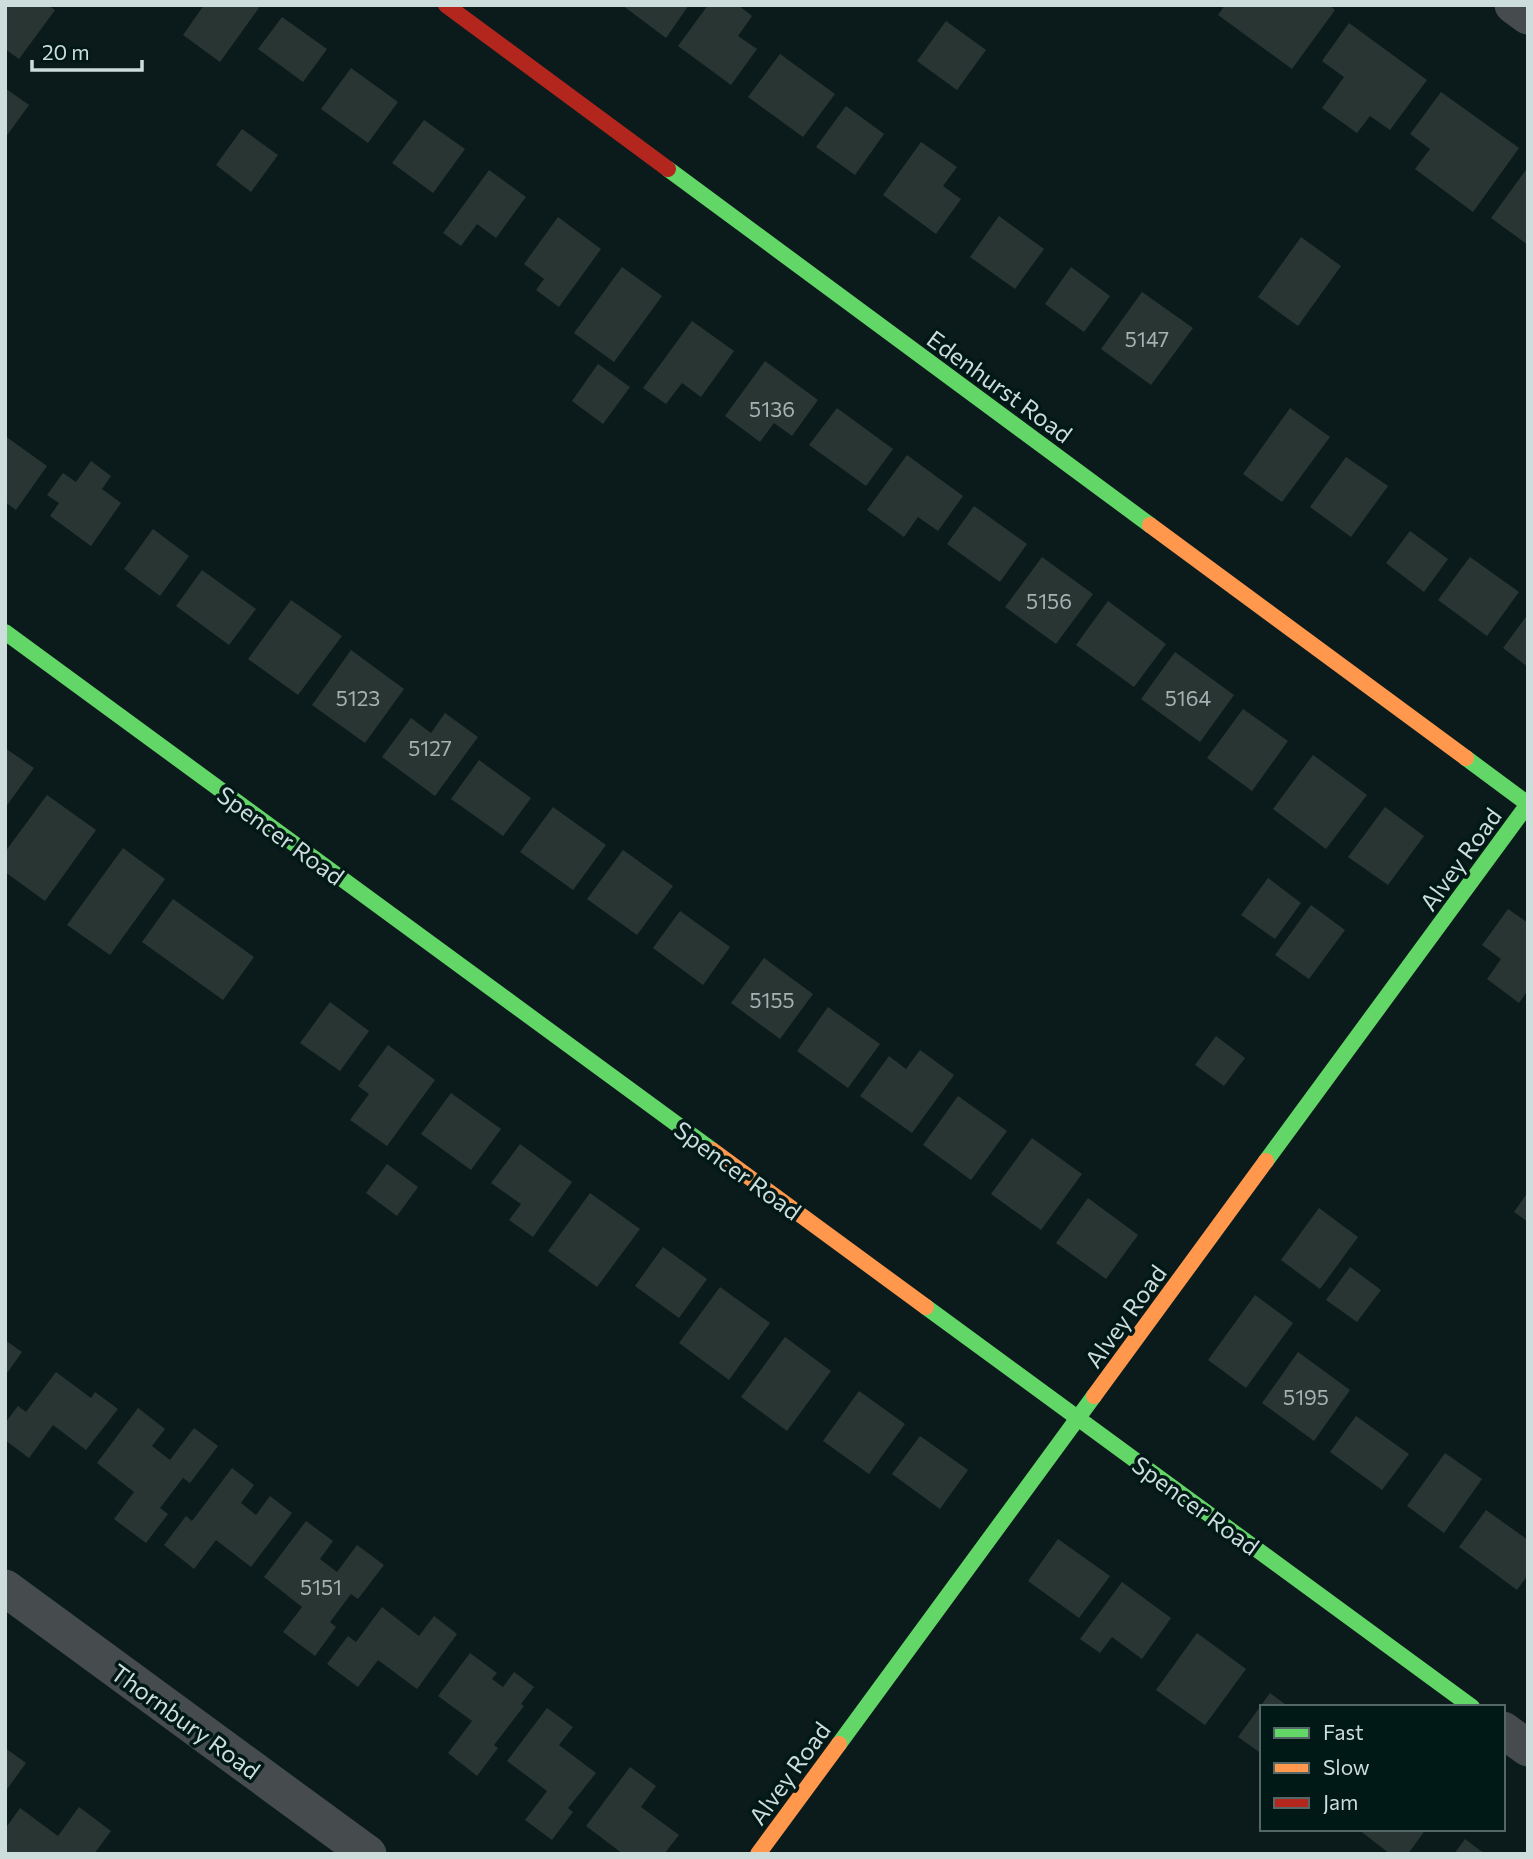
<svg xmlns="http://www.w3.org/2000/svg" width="1533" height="1859" font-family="Commissioner,sans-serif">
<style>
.building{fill:#283532}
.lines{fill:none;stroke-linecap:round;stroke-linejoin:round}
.street{stroke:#464c4d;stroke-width:37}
.fast{stroke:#63d668;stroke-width:16}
.slow{stroke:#ff974d;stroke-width:16}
.jam{stroke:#b3261e;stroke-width:16}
.labels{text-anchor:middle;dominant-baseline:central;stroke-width:7;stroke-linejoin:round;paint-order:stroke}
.number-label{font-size:21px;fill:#a4b3b2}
.street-label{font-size:24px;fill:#cddddc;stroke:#001917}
</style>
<rect width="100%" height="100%" fill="#0b1b1b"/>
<!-- building -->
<g class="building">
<path d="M5,5h43l7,5 -36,49 -14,-10z"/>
<path d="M204,5h57l-41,57 -37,-27z"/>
<path d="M622,5h67l-23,33z"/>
<path d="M708,5h30l14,11 -14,20 19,13 -26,36 -53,-39z"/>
<path d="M1225,5h104l6,5 -43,59 -74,-54z"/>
<path d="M282,17l45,32 -24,33 -45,-33z"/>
<path d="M946,21l40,29 -29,40 -40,-29z"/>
<path d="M1349,23l78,57 -37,50 -20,-14 -13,17 -35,-25 22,-31 -22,-16z"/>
<path d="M780,54l55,40 -32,43 -55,-40z"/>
<path d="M351,68l47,34 -30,41 -47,-34z"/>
<path d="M5,88l24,17 -24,33z"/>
<path d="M1441,92l78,56 -46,64 -58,-43 15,-20 -20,-15z"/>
<path d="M846,106l38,28 -29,41 -39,-28z"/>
<path d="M424,120l41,29 -32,44 -41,-30z"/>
<path d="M242,129l36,26 -27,37 -35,-27z"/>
<path d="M921,142l36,25 -14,19 18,13 -25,35 -53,-39z"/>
<path d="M1528,167v78l-37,-27z"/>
<path d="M489,170l37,27 -30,41 -19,-14 -16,22 -18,-13z"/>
<path d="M999,216l45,33 -29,40 -45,-32z"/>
<path d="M558,217l43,32 -42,58 -23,-17 8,-11 -20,-15z"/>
<path d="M1301,237l40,29 -43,60 -40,-29z"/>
<path d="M622,267l40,29 -48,66 -40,-29z"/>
<path d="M1071,267l39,29 -26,36 -39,-28z"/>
<path d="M1142,292l51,36 -42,57 -50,-36z"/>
<path d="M692,321l42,30 -33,46 -19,-14 -16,21 -23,-16z"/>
<path d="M765,361l53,39 -26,36 -18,-13 -14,19 -35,-26z"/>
<path d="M598,364l32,23 -27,37 -31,-23z"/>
<path d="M837,408l56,41 -27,37 -57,-41z"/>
<path d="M1290,408l40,29 -48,65 -39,-28z"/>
<path d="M5,436l42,30 -31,44 -11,-8z"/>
<path d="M907,455l56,41 -25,35 -20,-14 -14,20 -37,-27z"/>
<path d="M1346,457l42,29 -37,51 -41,-30z"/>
<path d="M91,461l20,15 -9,13 19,14 -30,43 -41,-30 9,-13 -12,-8 16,-22 13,9z"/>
<path d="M974,506l53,38 -27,38 -53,-38z"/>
<path d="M153,529l36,27 -29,40 -36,-27z"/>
<path d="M1410,531l38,28 -24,33 -38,-29z"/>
<path d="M1042,557l51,37 -37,50 -51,-37z"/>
<path d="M1470,557l49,35 -32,44 -49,-36z"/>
<path d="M202,570l54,39 -27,36 -53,-39z"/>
<path d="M291,600l51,36 -44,59 -50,-36z"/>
<path d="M1108,601l58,43 -32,43 -58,-42z"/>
<path d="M1528,614v53l-25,-19z"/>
<path d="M351,650l53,39 -39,54 -53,-38z"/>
<path d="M1175,652l59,43 -34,47 -59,-43z"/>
<path d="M1243,709l45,32 -36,50 -45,-33z"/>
<path d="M445,713l33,24 -43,59 -53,-39 29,-39 20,15z"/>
<path d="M5,748l29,20 -29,40z"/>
<path d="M1313,755l54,40 -41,54 -53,-40z"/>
<path d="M479,760l52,38 -28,38 -52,-37z"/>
<path d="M47,795l49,35 -51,71 -40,-29v-20z"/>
<path d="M553,807l53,38 -33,45 -53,-38z"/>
<path d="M1385,807l39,29 -36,49 -40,-28z"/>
<path d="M123,848l42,31 -55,76 -43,-30z"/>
<path d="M623,850l50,36 -36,49 -50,-36z"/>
<path d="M1268,878l33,25 -26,36 -34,-24z"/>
<path d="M173,899l81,58 -31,43 -81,-58z"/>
<path d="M1311,905l34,25 -36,49 -34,-24z"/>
<path d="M1508,909l20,14v67l-9,13 -32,-24 14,-20 -19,-14z"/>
<path d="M680,911l50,36 -27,38 -50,-37z"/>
<path d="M764,958l49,36 -33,45 -49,-36z"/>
<path d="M330,1002l39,29 -29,40 -40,-28z"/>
<path d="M828,1007l52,37 -32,44 -51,-37z"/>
<path d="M1216,1036l29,22 -21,28 -29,-21z"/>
<path d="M388,1045l47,35 -48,66 -37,-26 19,-26 -11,-8z"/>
<path d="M920,1050l34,25 -42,58 -52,-37 29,-40 17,13z"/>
<path d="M451,1093l50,36 -30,41 -50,-36z"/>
<path d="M958,1096l49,35 -36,49 -48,-35z"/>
<path d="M1032,1138l50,36 -41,56 -50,-36z"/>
<path d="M520,1144l52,38 -39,55 -24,-17 12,-16 -30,-21z"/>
<path d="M387,1164l31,23 -21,29 -31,-23z"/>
<path d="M1528,1192v30l-14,-10z"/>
<path d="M590,1193l50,36 -43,58 -49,-36z"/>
<path d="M1088,1198l50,37 -32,44 -50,-36z"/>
<path d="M1319,1208l39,29 -38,52 -39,-29z"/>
<path d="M663,1247l44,32 -28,39 -44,-32z"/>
<path d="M1350,1267l31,23 -24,32 -31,-22z"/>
<path d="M720,1287l50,36 -41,57 -50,-37z"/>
<path d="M1255,1295l38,28 -47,65 -38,-28z"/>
<path d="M785,1337l46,34 -44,60 -46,-34z"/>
<path d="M5,1340l17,12 -17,24z"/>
<path d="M1298,1352l52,38 -36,51 -52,-38z"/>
<path d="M56,1372l35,26 4,-6 23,17 -32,41 -33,-25 -24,33 -24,-18v-17l13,-17 8,6z"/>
<path d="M859,1391l46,33 -36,50 -46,-33z"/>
<path d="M138,1408l27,21 -13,17 18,14 24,-32 24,18 -28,37 -7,-5 -23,30 8,6 -22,29 -32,-24 20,-27 -37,-29z"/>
<path d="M1356,1416l53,38 -27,36 -52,-38z"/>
<path d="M920,1436l48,34 -28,39 -48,-35z"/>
<path d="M1445,1453l37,26 -38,54 -37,-27z"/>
<path d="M232,1468l22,17 -13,18 15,12 14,-19 22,17 -41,54 -35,-27 -22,29 -30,-24 22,-29 6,5z"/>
<path d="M1486,1510l42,30v35l-11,15 -58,-43z"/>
<path d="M306,1521l27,20 -13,18 17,13 20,-27 27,20 -26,34 -7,-5 -21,28 6,5 -21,29 -32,-24 19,-25 -38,-30z"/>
<path d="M1058,1539l52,37 -31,42 -51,-37z"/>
<path d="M1122,1582l49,36 -29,41 -30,-22 -12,16 -20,-14z"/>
<path d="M382,1607l37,29 15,-20 23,18 -40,55 -39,-29 -20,27 -31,-23 21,-28 8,6z"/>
<path d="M1197,1633l49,36 -41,56 -49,-35z"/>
<path d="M470,1653l27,20 -5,6 11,8 11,-15 20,15 -13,17 3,2 -30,39 4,3 -21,28 -29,-23 24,-32 -34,-25z"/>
<path d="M1270,1693l19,14h-27v47l-24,-17z"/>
<path d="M547,1708l26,19 -14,18 37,28 -28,35 5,4 -21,28 -27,-20 22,-29 -40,-30z"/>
<path d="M5,1748l21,15 -21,29z"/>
<path d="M630,1767l26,19 -15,21 38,28 -15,19h-41l-37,-28z"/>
<path d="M79,1807l32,24 -17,23h-89v-25l15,-21 38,28z"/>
<path d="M1358,1829h68l-18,25h-18z"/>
<path d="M1465,1839l20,15h-31z"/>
</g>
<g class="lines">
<!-- street -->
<g class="street">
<path d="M1513,5l15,11"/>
<path d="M5,1588l363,266"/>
<path d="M1503,1730l25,18"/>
</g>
<!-- fast -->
<g class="fast">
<path d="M668,169l482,356"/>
<path d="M5,632l707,518"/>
<path d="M1266,1161l262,-357 -62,-46"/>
<path d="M926,1307l546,400"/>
<path d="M839,1744l255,-348"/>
</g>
<!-- slow -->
<g class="slow">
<path d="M1150,525l316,233"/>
<path d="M712,1150l214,157"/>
<path d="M1094,1396l172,-235"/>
<path d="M758,1854l81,-110"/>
</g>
<!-- jam -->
<path class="jam" d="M446,5l222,164"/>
</g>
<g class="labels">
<!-- number labels -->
<g class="number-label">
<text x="1147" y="338">5147</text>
<text x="772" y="408">5136</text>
<text x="1049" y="600">5156</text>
<text x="358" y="697">5123</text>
<text x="1188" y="697">5164</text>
<text x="430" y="747">5127</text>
<text x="772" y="999">5155</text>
<text x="1306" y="1396">5195</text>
<text x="321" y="1586">5151</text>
</g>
<!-- street labels -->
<g class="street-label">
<text transform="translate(1000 386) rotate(36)">Edenhurst Road</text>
<text transform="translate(281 835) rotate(36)">Spencer Road</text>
<text transform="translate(1460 859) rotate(-54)">Alvey Road</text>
<text transform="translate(738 1170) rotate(36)">Spencer Road</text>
<text transform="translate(1125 1316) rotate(-54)">Alvey Road</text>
<text transform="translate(1196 1505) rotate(36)">Spencer Road</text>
<text transform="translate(186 1721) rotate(36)">Thornbury Road</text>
<text transform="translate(789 1773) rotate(-54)">Alvey Road</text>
</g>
</g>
<!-- border -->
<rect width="1533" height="1859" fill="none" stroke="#cddddc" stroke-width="14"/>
<!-- legend -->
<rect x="1260" y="1705" width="245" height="126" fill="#001917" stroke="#526766" stroke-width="2"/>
<rect x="1274" y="1728" width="35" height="10" fill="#63d668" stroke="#526766" stroke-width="2"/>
<text x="1323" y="1740" font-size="21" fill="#cddddc">Fast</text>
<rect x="1274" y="1763" width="35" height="10" fill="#ff974d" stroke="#526766" stroke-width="2"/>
<text x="1323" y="1775" font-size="21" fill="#cddddc">Slow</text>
<rect x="1274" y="1798" width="35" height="10" fill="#b3261e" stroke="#526766" stroke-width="2"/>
<text x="1323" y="1810" font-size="21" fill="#cddddc">Jam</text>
<!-- scale -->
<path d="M32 60v10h110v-10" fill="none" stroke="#cddddc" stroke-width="3.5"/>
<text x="42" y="60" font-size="21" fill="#cddddc" stroke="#001917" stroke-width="5" paint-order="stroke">20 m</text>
</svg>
